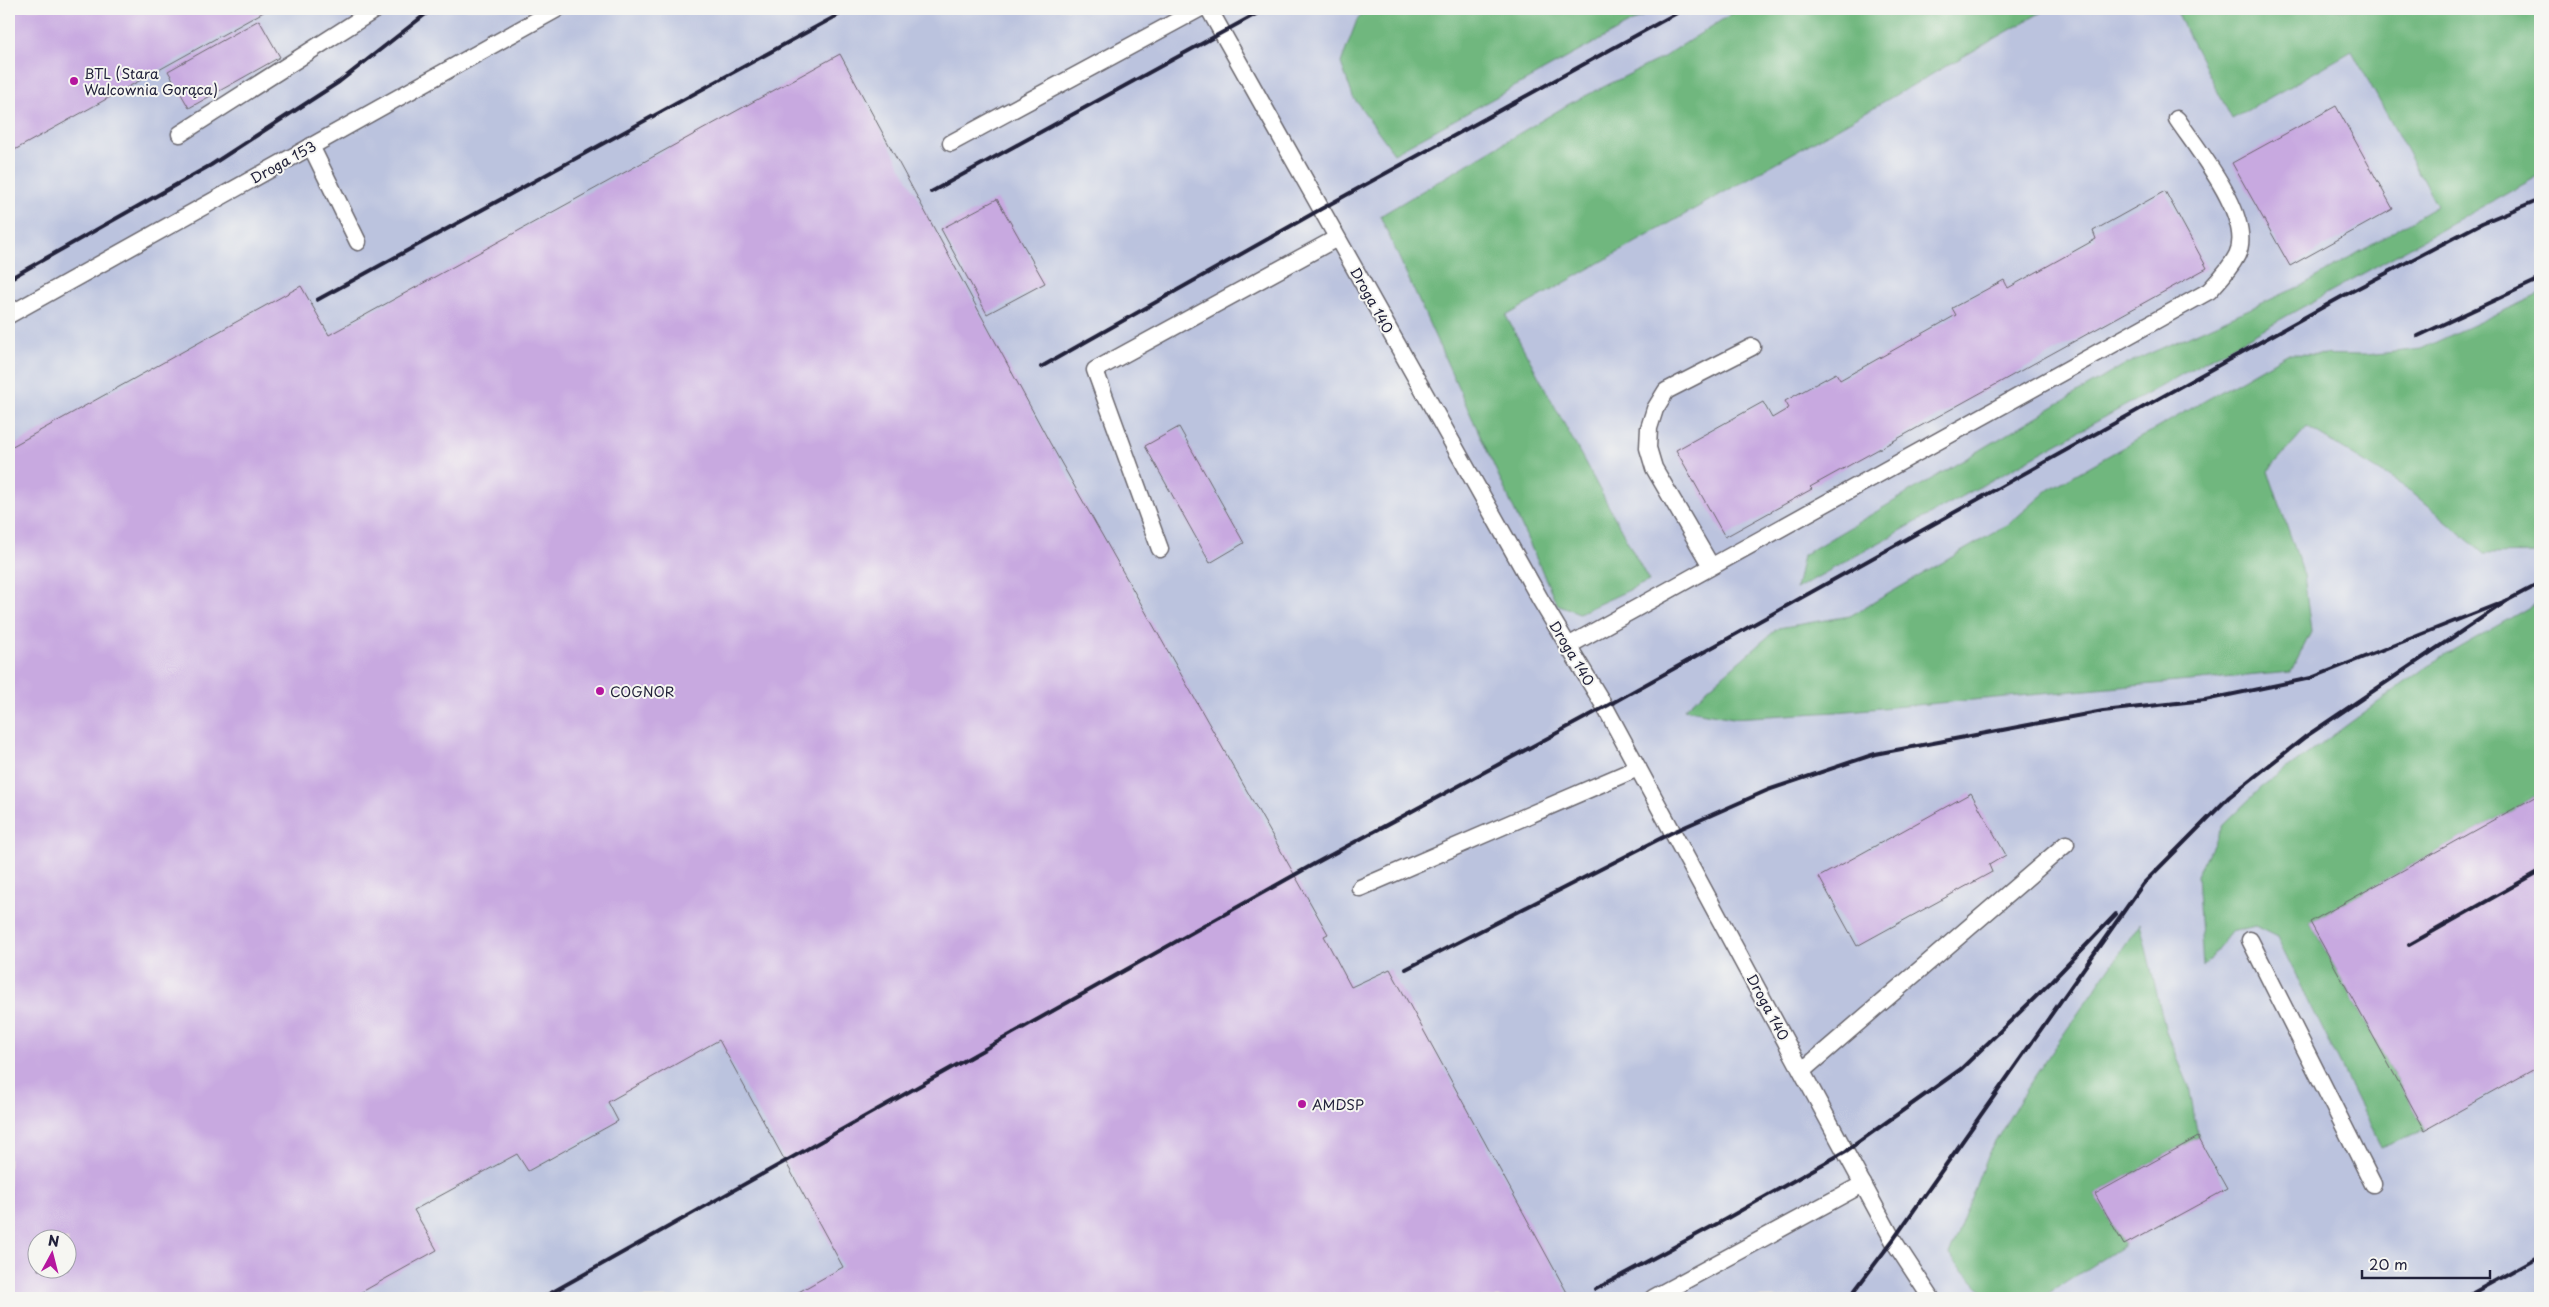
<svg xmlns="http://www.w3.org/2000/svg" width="2549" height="1307" font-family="'Playpen Sans',sans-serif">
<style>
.industrial{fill:#bbc3de;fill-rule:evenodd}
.forest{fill:#6fb77e;stroke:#486c5c}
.building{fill:#c8a9e0;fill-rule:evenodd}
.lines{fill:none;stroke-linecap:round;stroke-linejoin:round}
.lane-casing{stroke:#69666d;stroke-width:19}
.lane{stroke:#fff;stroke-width:16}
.rail{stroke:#22223b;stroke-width:4}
.poi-dot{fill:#b5179e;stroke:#f6f6f2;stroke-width:2}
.labels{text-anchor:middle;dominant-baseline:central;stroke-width:4;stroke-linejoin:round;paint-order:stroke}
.poi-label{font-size:14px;fill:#22223b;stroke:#f6f6f2;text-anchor:start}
.street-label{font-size:14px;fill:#22223b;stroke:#f6f6f2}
</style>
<rect width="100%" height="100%" fill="#f6f6f2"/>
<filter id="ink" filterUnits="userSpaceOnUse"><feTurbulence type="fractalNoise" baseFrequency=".02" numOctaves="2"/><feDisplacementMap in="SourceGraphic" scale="10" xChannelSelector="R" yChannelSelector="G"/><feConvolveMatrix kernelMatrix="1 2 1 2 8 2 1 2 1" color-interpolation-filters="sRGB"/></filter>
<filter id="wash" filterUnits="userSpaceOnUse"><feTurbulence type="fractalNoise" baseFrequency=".0096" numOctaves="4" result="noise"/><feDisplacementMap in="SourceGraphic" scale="20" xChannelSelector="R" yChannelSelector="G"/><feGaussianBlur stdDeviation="1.12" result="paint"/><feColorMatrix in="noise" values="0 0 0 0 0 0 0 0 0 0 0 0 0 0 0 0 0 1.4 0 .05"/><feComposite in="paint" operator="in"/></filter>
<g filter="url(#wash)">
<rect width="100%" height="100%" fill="#ece5c9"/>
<!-- industrial -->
<path class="industrial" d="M9,9h2531v1289h-2531zM38,1240h30v30h-30z"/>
<!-- forest -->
<g class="forest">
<path d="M1368,9h288l-262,144 -41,-56 -12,-34 16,-43z"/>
<path d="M1739,9h308l-541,307 143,265 -70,32 -22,-9 -177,-388 189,-112 93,-46z"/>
<path d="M2175,9h365v166l-744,414 7,-34 321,-190 181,-81 132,-78 -85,-155 -120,68z"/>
<path d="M2540,294v259l-56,1 -76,-65 -101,-62 -39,44 36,104 7,57 -20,40 -455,40 -103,6 -49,-9 94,-81 72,-12 159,-92 39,-34 239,-136 80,1 54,-6z"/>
<path d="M2540,601v193l-230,128 115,208 -44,17 -104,-210 -22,-11 -24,6 -28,35 -6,-92 26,-50 38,-37 168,-123z"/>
<path d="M2140,923l26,109 23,54 9,51 -103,57 29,51 -83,53h-52l-40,-43 39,-101 38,-65z"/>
</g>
<g id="blocks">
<!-- building -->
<g class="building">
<path d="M9,9h260l-260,144z"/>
<path d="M259,20l21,37 -91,51 -21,-37z"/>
<path d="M840,54l210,389 278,491 -4,2 27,51 39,-18 180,329h-782l55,-31 -124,-227 -111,62 10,19 -90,50 -11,-17 -103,56 23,40 -86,48h-342v-850l292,-162 28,49zM38,1240h30v30h-30z"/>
<path d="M2336,106l57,103 -103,57 -58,-103z"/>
<path d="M2165,191l42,77 -397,219 2,2 -87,48 -49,-87 87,-48 9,16 17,-10 -4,-7 51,-28 4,7 116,-65 -4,-7 52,-28 4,8 88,-49 -3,-8z"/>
<path d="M997,199l48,84 -58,31 -46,-85z"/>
<path d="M1179,427l65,116 -34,20 -65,-117z"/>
<path d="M1971,793l35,62 -17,10 3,7 -135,74 -38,-69z"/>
<path d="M2540,794v272l-115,64 -115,-208z"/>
<path d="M2198,1137l29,52 -103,56 -29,-51z"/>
</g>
</g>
</g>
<g filter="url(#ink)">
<use href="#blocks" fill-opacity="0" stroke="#69666d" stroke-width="1"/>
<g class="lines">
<!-- lane casing -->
<g class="lane-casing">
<g id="lane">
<path d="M1209,9l331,590 65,108 288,533 38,58"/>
<path d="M180,134l196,-125"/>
<path d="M951,143l248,-134"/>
<path d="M311,146l47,96"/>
<path d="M9,315l548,-306"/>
<path d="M1160,549l-65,-179 242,-132"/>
<path d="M1711,566l-57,-98 -6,-20 1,-20 6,-19 11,-18 86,-44"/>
<path d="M1568,646l641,-355c10,-11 21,-22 28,-36 18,-36 -40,-106 -60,-136"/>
<path d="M1360,888l278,-120"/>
<path d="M2250,940l123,244"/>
<path d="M1802,1071l264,-227"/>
<path d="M1653,1298l210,-114"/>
</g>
</g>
<!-- lane -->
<use href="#lane" class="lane"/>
<!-- rail -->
<g class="rail">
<path d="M931,192l334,-183"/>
<path d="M9,279l202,-114 128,-83 93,-73"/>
<path d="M317,300l532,-291"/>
<path d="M2418,336l122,-57"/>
<path d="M1041,367l280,-158 363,-200"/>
<path d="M2409,945l131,-74"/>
<path d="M1406,969l267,-137 95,-42 107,-36 228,-43 102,-11 106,-22 197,-78"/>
<path d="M1596,1289l128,-69 122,-69 115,-82 91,-88 64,-67"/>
<path d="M542,1298l772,-434 291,-157 738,-411 139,-73 58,-24"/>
<path d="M1849,1298l44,-58 250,-356 86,-87 76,-60 203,-137 32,-17"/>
<path d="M2464,1298l76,-42"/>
</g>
</g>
</g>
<!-- markers -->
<g class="poi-dot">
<circle cx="74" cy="81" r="5"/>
<circle cx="600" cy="691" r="5"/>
<circle cx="1302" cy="1104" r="5"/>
</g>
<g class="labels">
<!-- poi labels -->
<g class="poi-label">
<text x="84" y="73">BTL (Stara<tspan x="84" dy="16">Walcownia Gorąca)</tspan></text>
<text x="610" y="691">COGNOR</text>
<text x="1312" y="1104">AMDSP</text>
</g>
<!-- street labels -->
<g class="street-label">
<text transform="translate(283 162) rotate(-29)">Droga 153</text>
<text transform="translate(1372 300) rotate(61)">Droga 140</text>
<text transform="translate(1572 653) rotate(59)">Droga 140</text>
<text transform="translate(1768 1007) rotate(62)">Droga 140</text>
</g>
</g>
<!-- margin -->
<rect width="2549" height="1307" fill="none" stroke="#f6f6f2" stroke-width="30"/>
<!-- north arrow -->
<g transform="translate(52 1254) rotate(7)"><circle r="24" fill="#f6f6f2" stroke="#a1a1a9"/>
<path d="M0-4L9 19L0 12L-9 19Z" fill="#b5179e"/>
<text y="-8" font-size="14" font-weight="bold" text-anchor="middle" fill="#22223b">N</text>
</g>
<!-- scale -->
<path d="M2362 1270v8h128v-8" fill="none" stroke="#22223b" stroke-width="2.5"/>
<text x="2369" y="1270" font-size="15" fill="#22223b" stroke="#f6f6f2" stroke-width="4" paint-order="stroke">20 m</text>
</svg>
